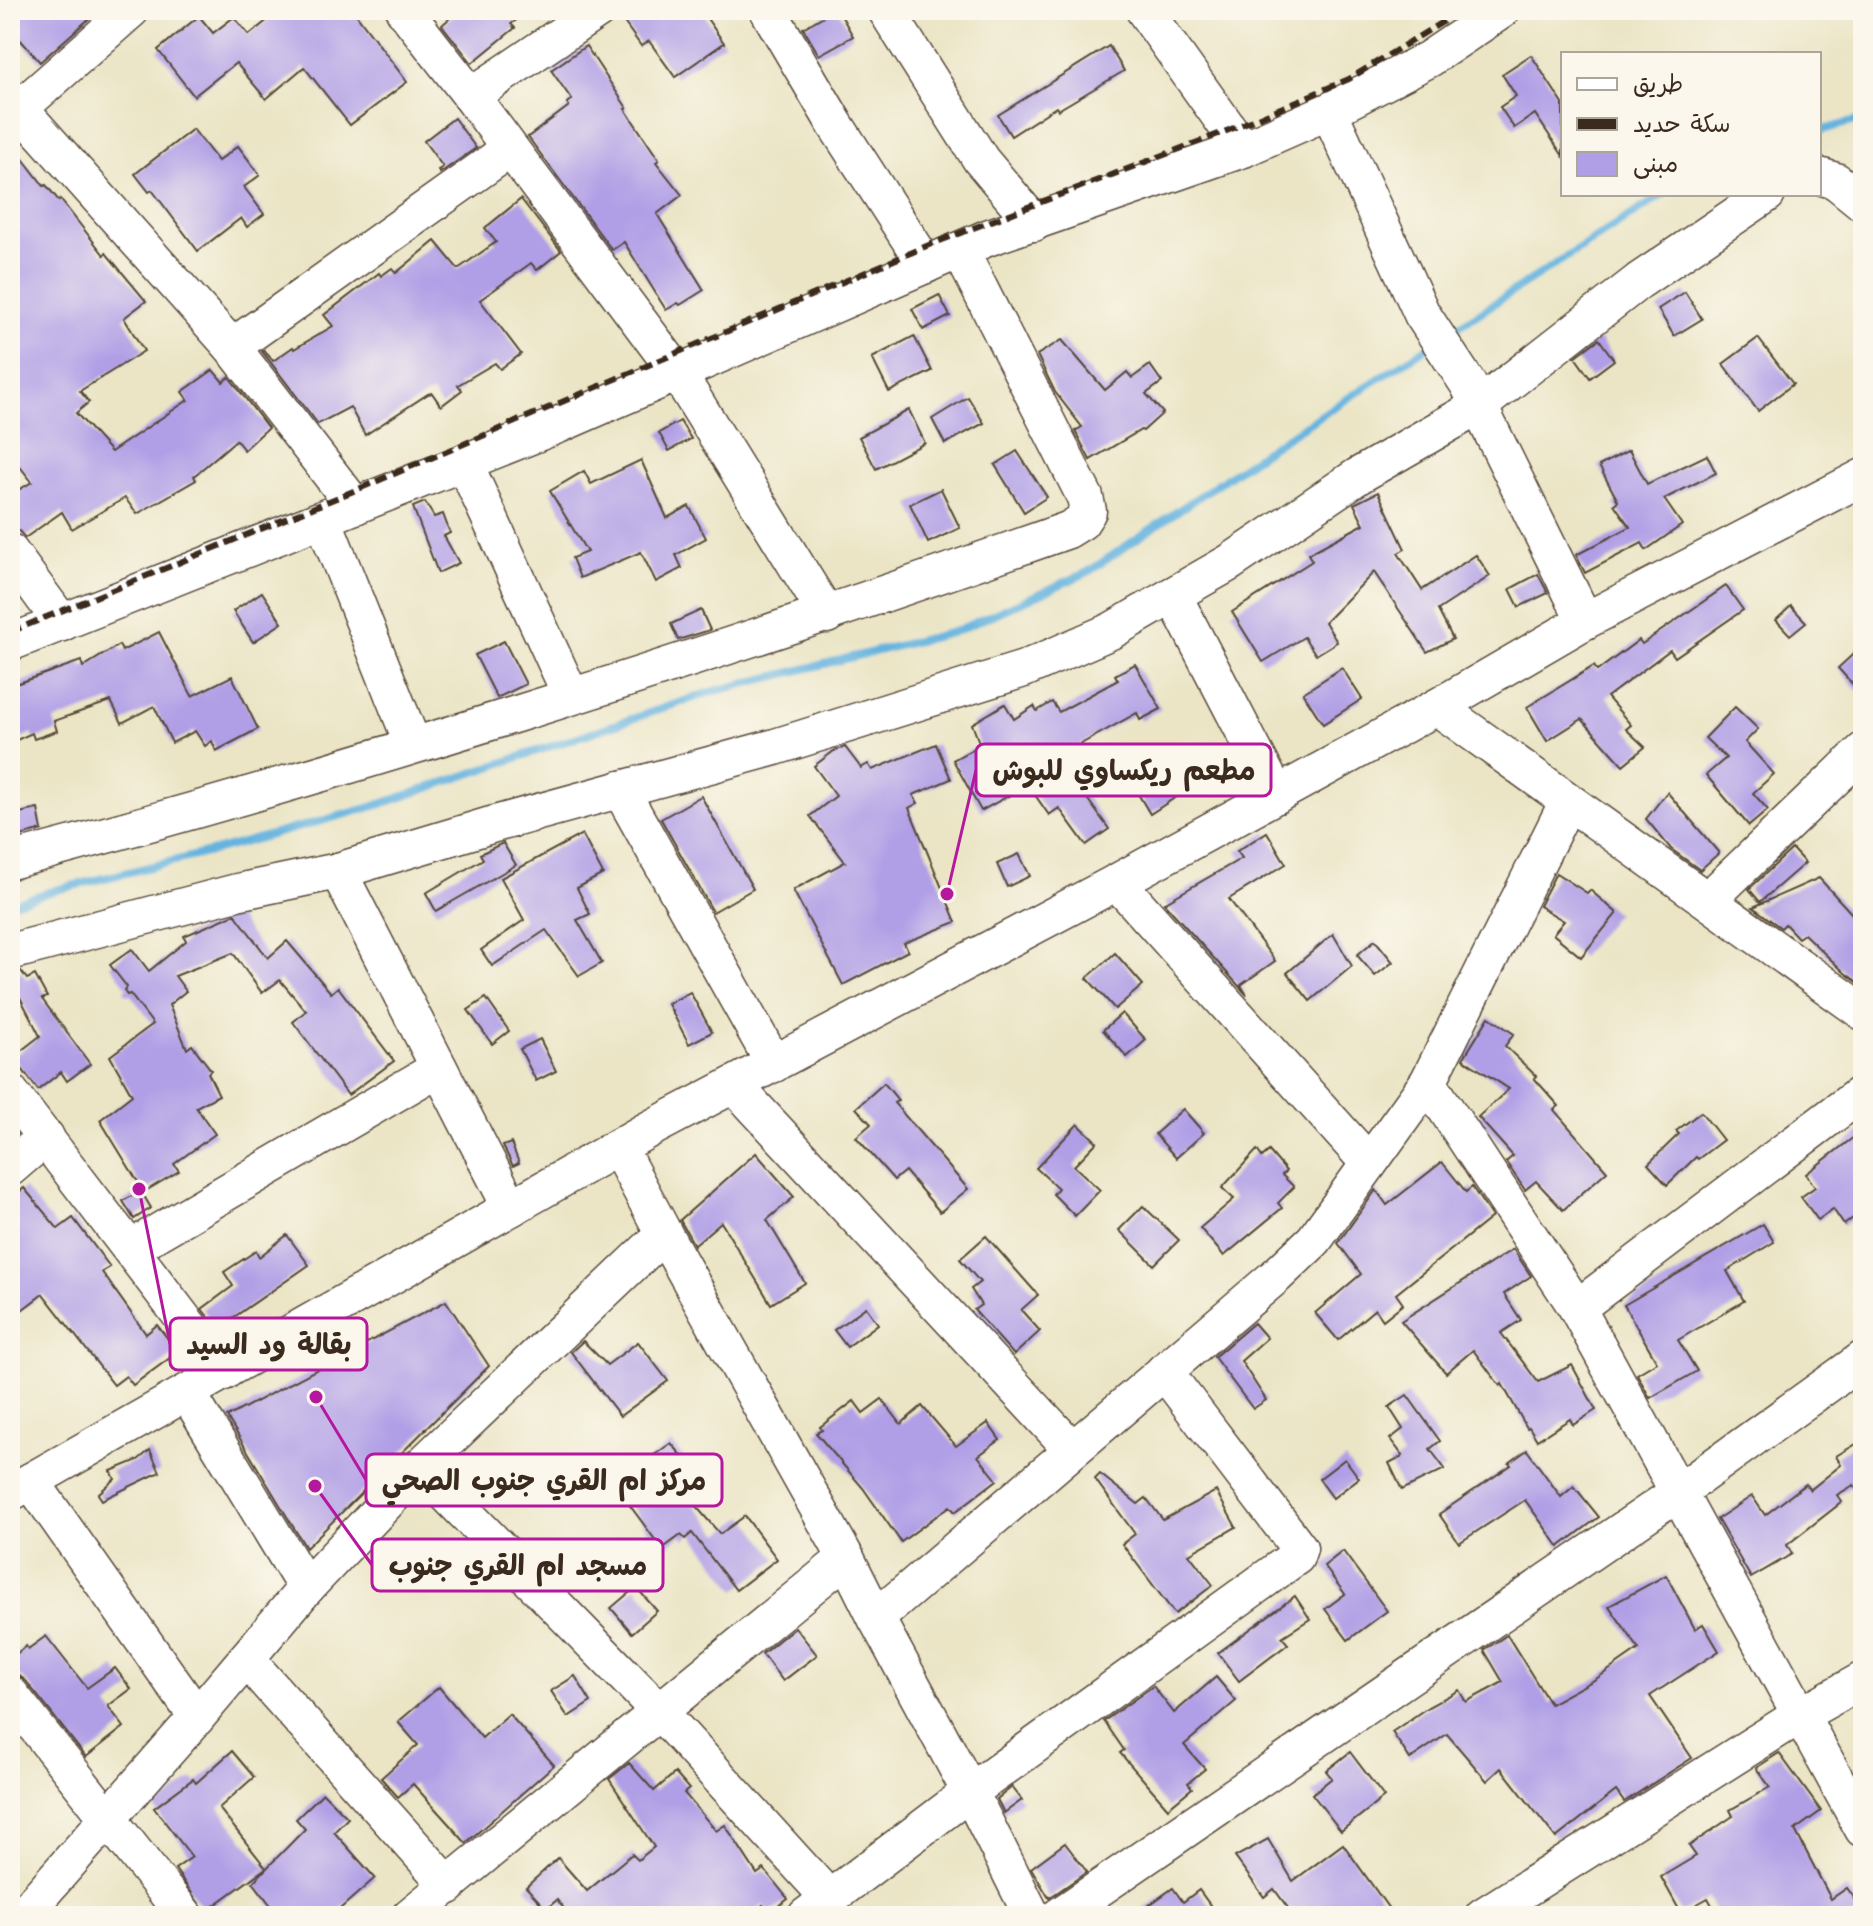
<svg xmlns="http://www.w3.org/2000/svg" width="1873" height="1926" font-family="'Architects Daughter','Playpen Sans Arabic',sans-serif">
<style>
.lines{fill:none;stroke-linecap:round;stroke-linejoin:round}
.stream{stroke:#65b3df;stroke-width:8}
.building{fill:#b09fe6}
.minor-casing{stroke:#554637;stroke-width:39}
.minor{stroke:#fff;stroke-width:36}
.rail{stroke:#3b2a1e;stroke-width:6;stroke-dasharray:12 6;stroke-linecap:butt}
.leader{fill:none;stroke:#b5179e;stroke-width:3}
.callout-dot{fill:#b5179e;stroke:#fbf7ec;stroke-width:3}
.callout{fill:#fbf7ec;stroke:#b5179e;stroke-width:3}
.callout-label{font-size:28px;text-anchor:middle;font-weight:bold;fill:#3b2a1e}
</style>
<rect width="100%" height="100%" fill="#fbf7ec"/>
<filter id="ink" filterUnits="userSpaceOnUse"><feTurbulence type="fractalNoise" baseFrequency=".0125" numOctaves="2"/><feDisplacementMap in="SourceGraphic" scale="16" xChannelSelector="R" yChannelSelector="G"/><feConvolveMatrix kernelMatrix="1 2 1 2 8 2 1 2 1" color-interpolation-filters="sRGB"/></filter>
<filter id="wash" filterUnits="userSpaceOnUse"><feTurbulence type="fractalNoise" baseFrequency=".006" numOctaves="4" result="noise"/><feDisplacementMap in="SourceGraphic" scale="32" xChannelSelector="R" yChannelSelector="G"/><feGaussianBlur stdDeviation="1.8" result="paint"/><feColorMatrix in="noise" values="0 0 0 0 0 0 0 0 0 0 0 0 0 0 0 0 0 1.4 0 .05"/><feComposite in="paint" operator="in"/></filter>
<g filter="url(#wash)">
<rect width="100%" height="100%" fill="#ebe5c6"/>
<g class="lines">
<!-- stream -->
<g class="stream">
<path d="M1819,131l44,-12"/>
<path d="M1447,334l217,-140"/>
<path d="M10,904l46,-14 154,-38 165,-46 336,-114 243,-60 134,-60 185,-126 160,-102"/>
</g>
</g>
<g id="blocks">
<!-- building -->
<g class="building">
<path d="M10,10h89l-59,52 -30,-34z"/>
<path d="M280,10h73l54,72 -57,43 -46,-58 -38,32 -30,-36 -42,33 -36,-46 41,-34 14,17 21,-16 15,18z"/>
<path d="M459,10h71l-19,14 4,4 -43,35 -30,-38z"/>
<path d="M633,10h68l23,33 -49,34 -26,-36 -8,5 -20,-28z"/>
<path d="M834,10h4l15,26 -34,19 -16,-27z"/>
<path d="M586,46l41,62 -2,1 34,51 -3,2 26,33 -25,19 47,76 -24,15 -2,-2 -12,7 -42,-68 -12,8 -84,-113 41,-31 -2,-3 5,-3 -21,-30z"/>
<path d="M1109,46l15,25 -66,39 -2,-3 -45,29 -13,-21z"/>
<path d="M1531,55l32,49v52l-28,-42 -21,14 -14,-21 16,-11 -14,-22z"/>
<path d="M454,118l22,30 -36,25 -2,-3 5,-3 -19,-26z"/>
<path d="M193,129l25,32 20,-15 22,29 -16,12 20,27 -17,13 -6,-9 -43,33 -46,-61 -3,2 -14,-18z"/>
<path d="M10,142l34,44 2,-1 13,16 1,-2 44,56 2,-2 40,48 -22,17 20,33 -64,40 9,11 -13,11 35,39 77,-52 -6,-8 31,-22 10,12 6,-5 39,51 -24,22 -8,-10 -42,36 2,4 -59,34 -12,-16 -53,31 -10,-17 -37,26 -15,-17v-26l22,-13 -22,-28z"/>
<path d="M521,199l40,52 -24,19 -6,-7 -51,37 41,54 -21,15 -5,-6 -37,22 4,5 -21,16 -9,-13 -4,1 -63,41 -15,-28 -32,17 -56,-73 2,-1 9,11 20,-14 1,2 39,-23 -9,-11 55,-42 2,3 11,-8 4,5 39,-32 23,28 38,-27 -11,-14z"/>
<path d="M1685,292l17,27 -28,17 -16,-27z"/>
<path d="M939,295l11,21 -27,14 -11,-21z"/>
<path d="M914,336l18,35 -43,21 -17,-34z"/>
<path d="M1758,338l35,46 -35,27 -35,-47z"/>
<path d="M1599,339l15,21 -24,18 -15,-21z"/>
<path d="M1062,340l43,50 22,-18 5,6 18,-13 12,17 -16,12 17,19 -20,18 -2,-1 -51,30 -15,-29 7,-4 -27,-35 -18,-37z"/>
<path d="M968,397l16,26 -39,21 -13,-25z"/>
<path d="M909,410l16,33 -49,26 -17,-32z"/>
<path d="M680,421l11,18 -22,12 -10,-18z"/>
<path d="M1629,450l18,34 60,-29 9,18 -52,26 18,26 -36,25 -4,-7 -57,30 -9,-18 54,-28 -16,-23 4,-3 -19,-35z"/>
<path d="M1017,451l30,46 -23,15 -29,-47z"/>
<path d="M641,460l26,58 22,-12 17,32 -30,17 6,13 -26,14 -15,-30 -61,26 -8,-20 15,-6 -37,-61 34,-20 7,13z"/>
<path d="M941,489l19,39 -32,15 -18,-39z"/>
<path d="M1378,492l27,57 -7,4 24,37 54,-35 14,21 -52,34 15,29 -26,13 -53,-80 -49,50 12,20 -21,13 -12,-18 -41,25 -31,-50 80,-51 -4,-7 56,-30 -10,-20z"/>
<path d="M425,502l9,15 9,-3 7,19 -6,3 15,27 -21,10 -25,-66z"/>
<path d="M1538,574l10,19 -29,14 -9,-18z"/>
<path d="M1726,586l17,24 -68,47 -5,-7 -63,47 24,28 -5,4 19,18 -22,18 -41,-46 -35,22 -20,-34 67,-41 3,5 42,-31 3,4z"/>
<path d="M262,592l20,31 -29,19 -20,-31z"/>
<path d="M1791,606l15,16 -16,13 -14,-15z"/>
<path d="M701,610l9,20 -32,10 -7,-16z"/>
<path d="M159,632l33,64 40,-20 26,53 -42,22 -4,-10 -7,5 -10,-15 -23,12 -18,-37 -32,17 -11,-22 -57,20 3,10 -23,8 -2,-6 -22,10v-57l71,-25 2,6 36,-22 3,6z"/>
<path d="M504,641l22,43 -29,14 -22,-43z"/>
<path d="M1863,645v51l-25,-28z"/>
<path d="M1135,664l26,45 -21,11 -3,-7 -56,31 3,5 -21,16 46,64 -23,16 -27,-37 -10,7 -21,-30 -47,26 -28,-51 27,-15 -8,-21 33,-20 9,15 20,-13 3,5 15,-9 7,10 59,-32 -3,-5z"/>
<path d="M1342,668l20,31 -39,25 -20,-31z"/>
<path d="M1735,707l23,22 -13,13 29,32 -21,19 15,17 -19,16 -43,-51 20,-17 -21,-20z"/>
<path d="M936,744l15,35 -38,16 5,8 -9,5 47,114 -52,21 4,8 -65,34 -50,-95 52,-28 -35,-46 26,-20 -22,-30 20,-15 11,-4 16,21 7,-4 4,6z"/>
<path d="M1185,761l14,21 -49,32 -13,-22z"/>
<path d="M1667,792l52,61 -19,17 -29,-21 -25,-30z"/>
<path d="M701,796l52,93 -40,23 -52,-93z"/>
<path d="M38,809l4,21 -32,9v-24z"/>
<path d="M1267,832l19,32 -57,35 46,62 -34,24 6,10 -83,-92 78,-45 -5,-7z"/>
<path d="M582,834l21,40 -26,14 13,26 -13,6 25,43 -23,13 -33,-46 -54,36 -11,-16 43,-30 -23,-42z"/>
<path d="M503,843l13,22 -80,46 -10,-18 57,-34 -3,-5z"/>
<path d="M1792,849l13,14 -45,39 -11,-13z"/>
<path d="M1019,854l11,22 -23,11 -10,-23z"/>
<path d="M1556,873l31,20 3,-3 27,23 -36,44 -28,-23 11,-13 -25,-15z"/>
<path d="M1819,878l44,48v60l-18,-13 -41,-39 -6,4 -13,-14 -4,4 -28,-21z"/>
<path d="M235,914l33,44 19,-17 44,52 7,-6 56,74 -46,34 -55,-73 13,-11 -26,-31 -18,13 -29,-40 -58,23 11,15 -17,14 18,44 5,-4 19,25 -3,3 11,22 -23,12 19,27 -41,30 5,7 -35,21 -44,-72 32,-25 -22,-39 43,-32 -23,-30 -3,1 -3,-4 3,-4 -17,-22 22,-16 17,22 37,-30 -2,-5z"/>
<path d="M1333,934l19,32 -42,35 -23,-28z"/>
<path d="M1375,940l18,22 -18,14 -18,-21z"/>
<path d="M1115,953l28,32 -28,24 -28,-31z"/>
<path d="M21,971l6,8 8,-4 12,22 -5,2 48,65 -23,17 -6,-9 -23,18 -25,-33 27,-21 -30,-58v-6z"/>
<path d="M690,992l22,40 -23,12 -21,-40z"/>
<path d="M486,998l23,33 -17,13 -24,-34z"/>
<path d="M1122,1013l24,27 -19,17 -24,-27z"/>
<path d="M1489,1017l25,17 -9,12 31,30 -2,2 25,28 -5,4 53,61 -44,39 -27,-29 -11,9 -19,-28 7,-6 -35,-39 31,-28 -46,-30z"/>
<path d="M540,1039l16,32 -20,10 -16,-32z"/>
<path d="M884,1083l14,17 -4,3 74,86 -28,23 -35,-41 -11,9 -38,-43 15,-13 -15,-16z"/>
<path d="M1183,1109l21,24 -28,25 -21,-24z"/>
<path d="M1701,1112l22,28 -25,19 -2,-2 -29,28 -19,-21 31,-30 -3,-3z"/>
<path d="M1078,1124l19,18 -23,24 26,24 -25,26 -22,-22 5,-6 -22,-20z"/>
<path d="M1863,1130v80l-19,15 -11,-16 -15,11 -17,-23 14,-10 -9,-13z"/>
<path d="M511,1143l8,20 -6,3 -10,-20z"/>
<path d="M1257,1150l5,7 7,-6 17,20 -4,4 12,12 -16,16 4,5 -58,48 -24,-28 34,-29 -12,-11z"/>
<path d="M756,1153l38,44 -27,23 38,63 -34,21 -50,-82 -27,23 -14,-25z"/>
<path d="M1442,1162l24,30 6,-5 20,30 -96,77 7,10 -20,16 -8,-11 -37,31 -23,-27 46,-39 -23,-31 38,-53 11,15z"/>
<path d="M24,1188l34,41 15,-11 37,49 -8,5 44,62 11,-9 21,27 -45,33 -7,-9 -12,9 -71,-91 -33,25v-119z"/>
<path d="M141,1191l10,17 -17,11 -11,-18z"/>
<path d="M1143,1206l36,34 -25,25 -35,-35z"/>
<path d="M1763,1224l11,18 -47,29 17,30 -66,39 19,31 -47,27 -13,-24 20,-12 -33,-57z"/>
<path d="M287,1235l22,30 -82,57 2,3 -9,7 -18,-23 31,-23 -9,-14 32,-21 3,6z"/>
<path d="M986,1236l52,59 -17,15 19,21 -26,24 -40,-45 7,-5 -10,-16 9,-7 -20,-23z"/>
<path d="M1513,1249l18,27 -27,18 17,26 -20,13 37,49 34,-17 24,45 -23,15 -3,-6 -33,21 -8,-13 -2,1 -25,-44 -2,2 -27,-36 -27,23 -45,-52z"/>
<path d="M446,1301l43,65 -183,182 -79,-131z"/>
<path d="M866,1307l12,17 -31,23 -13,-17z"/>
<path d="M1254,1323l13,15 -26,23 25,39 -13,9 -39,-52z"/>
<path d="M583,1341l24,24 31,-23 30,39 -48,35 -49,-64z"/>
<path d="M1407,1395l33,46 -10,8 15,20 -43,21 -13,-27 14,-7 -13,-17 13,-10 -14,-22z"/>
<path d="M882,1399l19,25 21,-18 34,40 32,-23 12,17 -22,16 19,24 -42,32 -5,-6 -49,36 -38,-54 -47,-55 6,-3 -2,-3 34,-26 9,12z"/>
<path d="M1863,1440v61l-9,-16 -17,10 5,7 -55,43 5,9 -41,24 -34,-59 35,-23 13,19 41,-31 4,6 31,-25 -5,-9z"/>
<path d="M671,1443l14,16 28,25 -19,20 26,30 25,-18 32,43 -41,31 -44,-57 -7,6 -4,-4 -19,14 -48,-65z"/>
<path d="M150,1450l10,22 -58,28 -4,-6 17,-15 -4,-8 27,-11z"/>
<path d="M1527,1450l34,47 13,-11 25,31 -40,30 -34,-47 -66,43 -20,-29 72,-49 -2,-2z"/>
<path d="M1345,1459l14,19 -26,20 -14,-19z"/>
<path d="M1100,1474l38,30 8,-6 17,22 53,-29 20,36 -47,27 24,31 -38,29 -53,-70 13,-10 -40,-55z"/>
<path d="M1343,1551l44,60 -39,29 -23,-31 20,-15 -21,-28z"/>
<path d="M1666,1575l29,54 8,-5 16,27 -69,45 42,62 -68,44 -8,-11 -60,47 -55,-70 -14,13 -40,-47 -37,25 -18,-27 36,-25 31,-17 7,12 37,-20 -19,-32 23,-15 43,69 46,-25 43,-30 -30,-43z"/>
<path d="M636,1587l21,24 -25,22 -21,-25z"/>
<path d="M1295,1596l15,23 -28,18 6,7 -49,37 -21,-28z"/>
<path d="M795,1627l22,28 -34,26 -21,-27z"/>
<path d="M46,1636l41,52 28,-20 16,21 -23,17 16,21 -38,30 -60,-76 -8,-6 -8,-2v-14l16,-13 2,3z"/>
<path d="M575,1676l16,26 -23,15 -17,-26z"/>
<path d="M1216,1677l20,24 -52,44 21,24 -17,14 4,5 -24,20 -48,-55 4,-3 -20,-29 49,-35 21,27z"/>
<path d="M439,1687l43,51 27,-24 45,51 -88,78 -53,-59 -15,13 -17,-19 37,-33 -20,-23z"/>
<path d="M232,1751l22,26 -35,31 47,60 -61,44 -30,-43 17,-12 -38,-49 39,-29 3,4z"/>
<path d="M1350,1752l34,45 -43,34 -29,-37 20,-16 -6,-7z"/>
<path d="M1779,1753l42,58 -26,19 36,69 16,-11 16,22v6h-145l-10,-18 -27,15 -20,-36 35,-21 -7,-10 44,-30 -3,-6 40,-23 -14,-19z"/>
<path d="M629,1763l25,28 21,-18 14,16 -5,4 32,38 9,-6 32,49 7,-5 24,30 -19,14 -6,-8 -15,11h-178l-13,-16 -11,9 -20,-22 32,-29 29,33 45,-37 6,6 16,-13 -45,-68z"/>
<path d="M1012,1787l10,13 -18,13 -7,-14z"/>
<path d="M323,1793l25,25 -14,14 41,46 -43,38h-53l-26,-34 52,-53 -9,-10z"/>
<path d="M1268,1839l25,42 50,-37 51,72h-100l-20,-27 -10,8 -29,-40z"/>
<path d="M1065,1843l22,29 -38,26 -18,-30z"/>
<path d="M1173,1888l10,14 16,-12 19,26h-84z"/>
</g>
</g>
</g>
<g filter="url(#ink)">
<use href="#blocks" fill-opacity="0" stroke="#554637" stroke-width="2"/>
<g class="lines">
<!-- minor casing -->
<g class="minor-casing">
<g id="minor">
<path d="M404,10l67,86 206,276 150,243"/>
<path d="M768,10l67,114 91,141"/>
<path d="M886,10l95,150 53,63"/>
<path d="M1144,10l99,139"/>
<path d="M471,96l127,-86"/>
<path d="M10,98l222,249 123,159"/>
<path d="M20,108l111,-98"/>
<path d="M1329,111l93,203 46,70 117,237"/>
<path d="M1819,176l17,5 27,22"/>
<path d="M232,347l278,-198"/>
<path d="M464,462l107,234"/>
<path d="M323,519l90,226"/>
<path d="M10,552l52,71"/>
<path d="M1173,595l104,200"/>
<path d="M10,643l548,-218 429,-187 256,-89 86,-38 100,-52 73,-49"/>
<path d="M1437,707l426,305"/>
<path d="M620,789l154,275"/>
<path d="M10,861c357,-95 710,-208 1058,-331l13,-8 7,-11 -3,-14 -125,-247"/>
<path d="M338,871l173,337"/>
<path d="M1117,882l251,280"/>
<path d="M1708,900l155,-149"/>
<path d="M10,952l227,-60 101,-21 153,-46 284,-78 249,-78 87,-38 62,-36 56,-32 129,-87 121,-70 160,-125 128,-87"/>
<path d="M1428,1082l149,226 286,521"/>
<path d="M734,1085l337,363"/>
<path d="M10,1092l214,280"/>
<path d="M618,1147l46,87 182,324 30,60 94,174 62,124"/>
<path d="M10,1168l36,-31"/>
<path d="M131,1248l308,-180"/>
<path d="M1577,1308l286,-216"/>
<path d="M188,1394l118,194"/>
<path d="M420,1467l238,243 170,187"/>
<path d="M31,1481l166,236"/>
<path d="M10,1493l636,-362 471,-249 320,-175 148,-86 278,-144"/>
<path d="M876,1618l400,-342 38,-36 114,-158 139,-279"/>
<path d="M246,1659l203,227"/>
<path d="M10,1694l175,222"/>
<path d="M22,1916l175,-199 109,-129 114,-121 244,-233"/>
<path d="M410,1916l436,-358"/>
<path d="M806,1916l164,-124 326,-235 3,-9 -3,-4 -132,-173"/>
<path d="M1059,1916l618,-423 186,-134"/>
<path d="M1483,1916l317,-201 63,-35"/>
</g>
</g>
<!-- minor -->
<use href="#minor" class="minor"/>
<!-- rail -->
<path class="rail" d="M10,632l358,-147 561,-240 300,-115 120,-51 113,-69"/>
</g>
</g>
<!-- callouts -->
<path class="leader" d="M947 894L976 770M139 1189L170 1344M316 1397L366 1480M315 1486L372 1565"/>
<g class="callout-dot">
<circle cx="947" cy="894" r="8"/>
<circle cx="139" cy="1189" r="8"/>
<circle cx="316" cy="1397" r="8"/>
<circle cx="315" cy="1486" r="8"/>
</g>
<g class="callout">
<rect x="976" y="744" width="295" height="52" rx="8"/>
<rect x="170" y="1318" width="197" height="52" rx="8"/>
<rect x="366" y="1454" width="356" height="52" rx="8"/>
<rect x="372" y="1539" width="291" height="52" rx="8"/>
</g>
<g class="callout-label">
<text x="1124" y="780">مطعم ريكساوي للبوش</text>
<text x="269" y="1354">بقالة ود السيد</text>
<text x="544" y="1490">مركز ام القري جنوب الصحي</text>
<text x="518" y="1575">مسجد ام القري جنوب</text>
</g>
<!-- margin -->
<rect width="1873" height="1926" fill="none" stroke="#fbf7ec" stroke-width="40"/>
<!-- legend -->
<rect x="1561" y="52" width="260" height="144" fill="#fbf7ec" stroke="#aea59a" stroke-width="2"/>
<rect x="1577" y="78" width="40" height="12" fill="#ffffff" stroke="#aea59a" stroke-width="2"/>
<text x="1633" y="92" font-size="24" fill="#3b2a1e">طريق</text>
<rect x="1577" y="118" width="40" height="12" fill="#3b2a1e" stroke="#aea59a" stroke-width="2"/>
<text x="1633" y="132" font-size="24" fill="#3b2a1e">سكة حديد</text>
<rect x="1577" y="152" width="40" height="24" fill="#b09fe6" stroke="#aea59a" stroke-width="2"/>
<text x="1633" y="172" font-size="24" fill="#3b2a1e">مبنى</text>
</svg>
